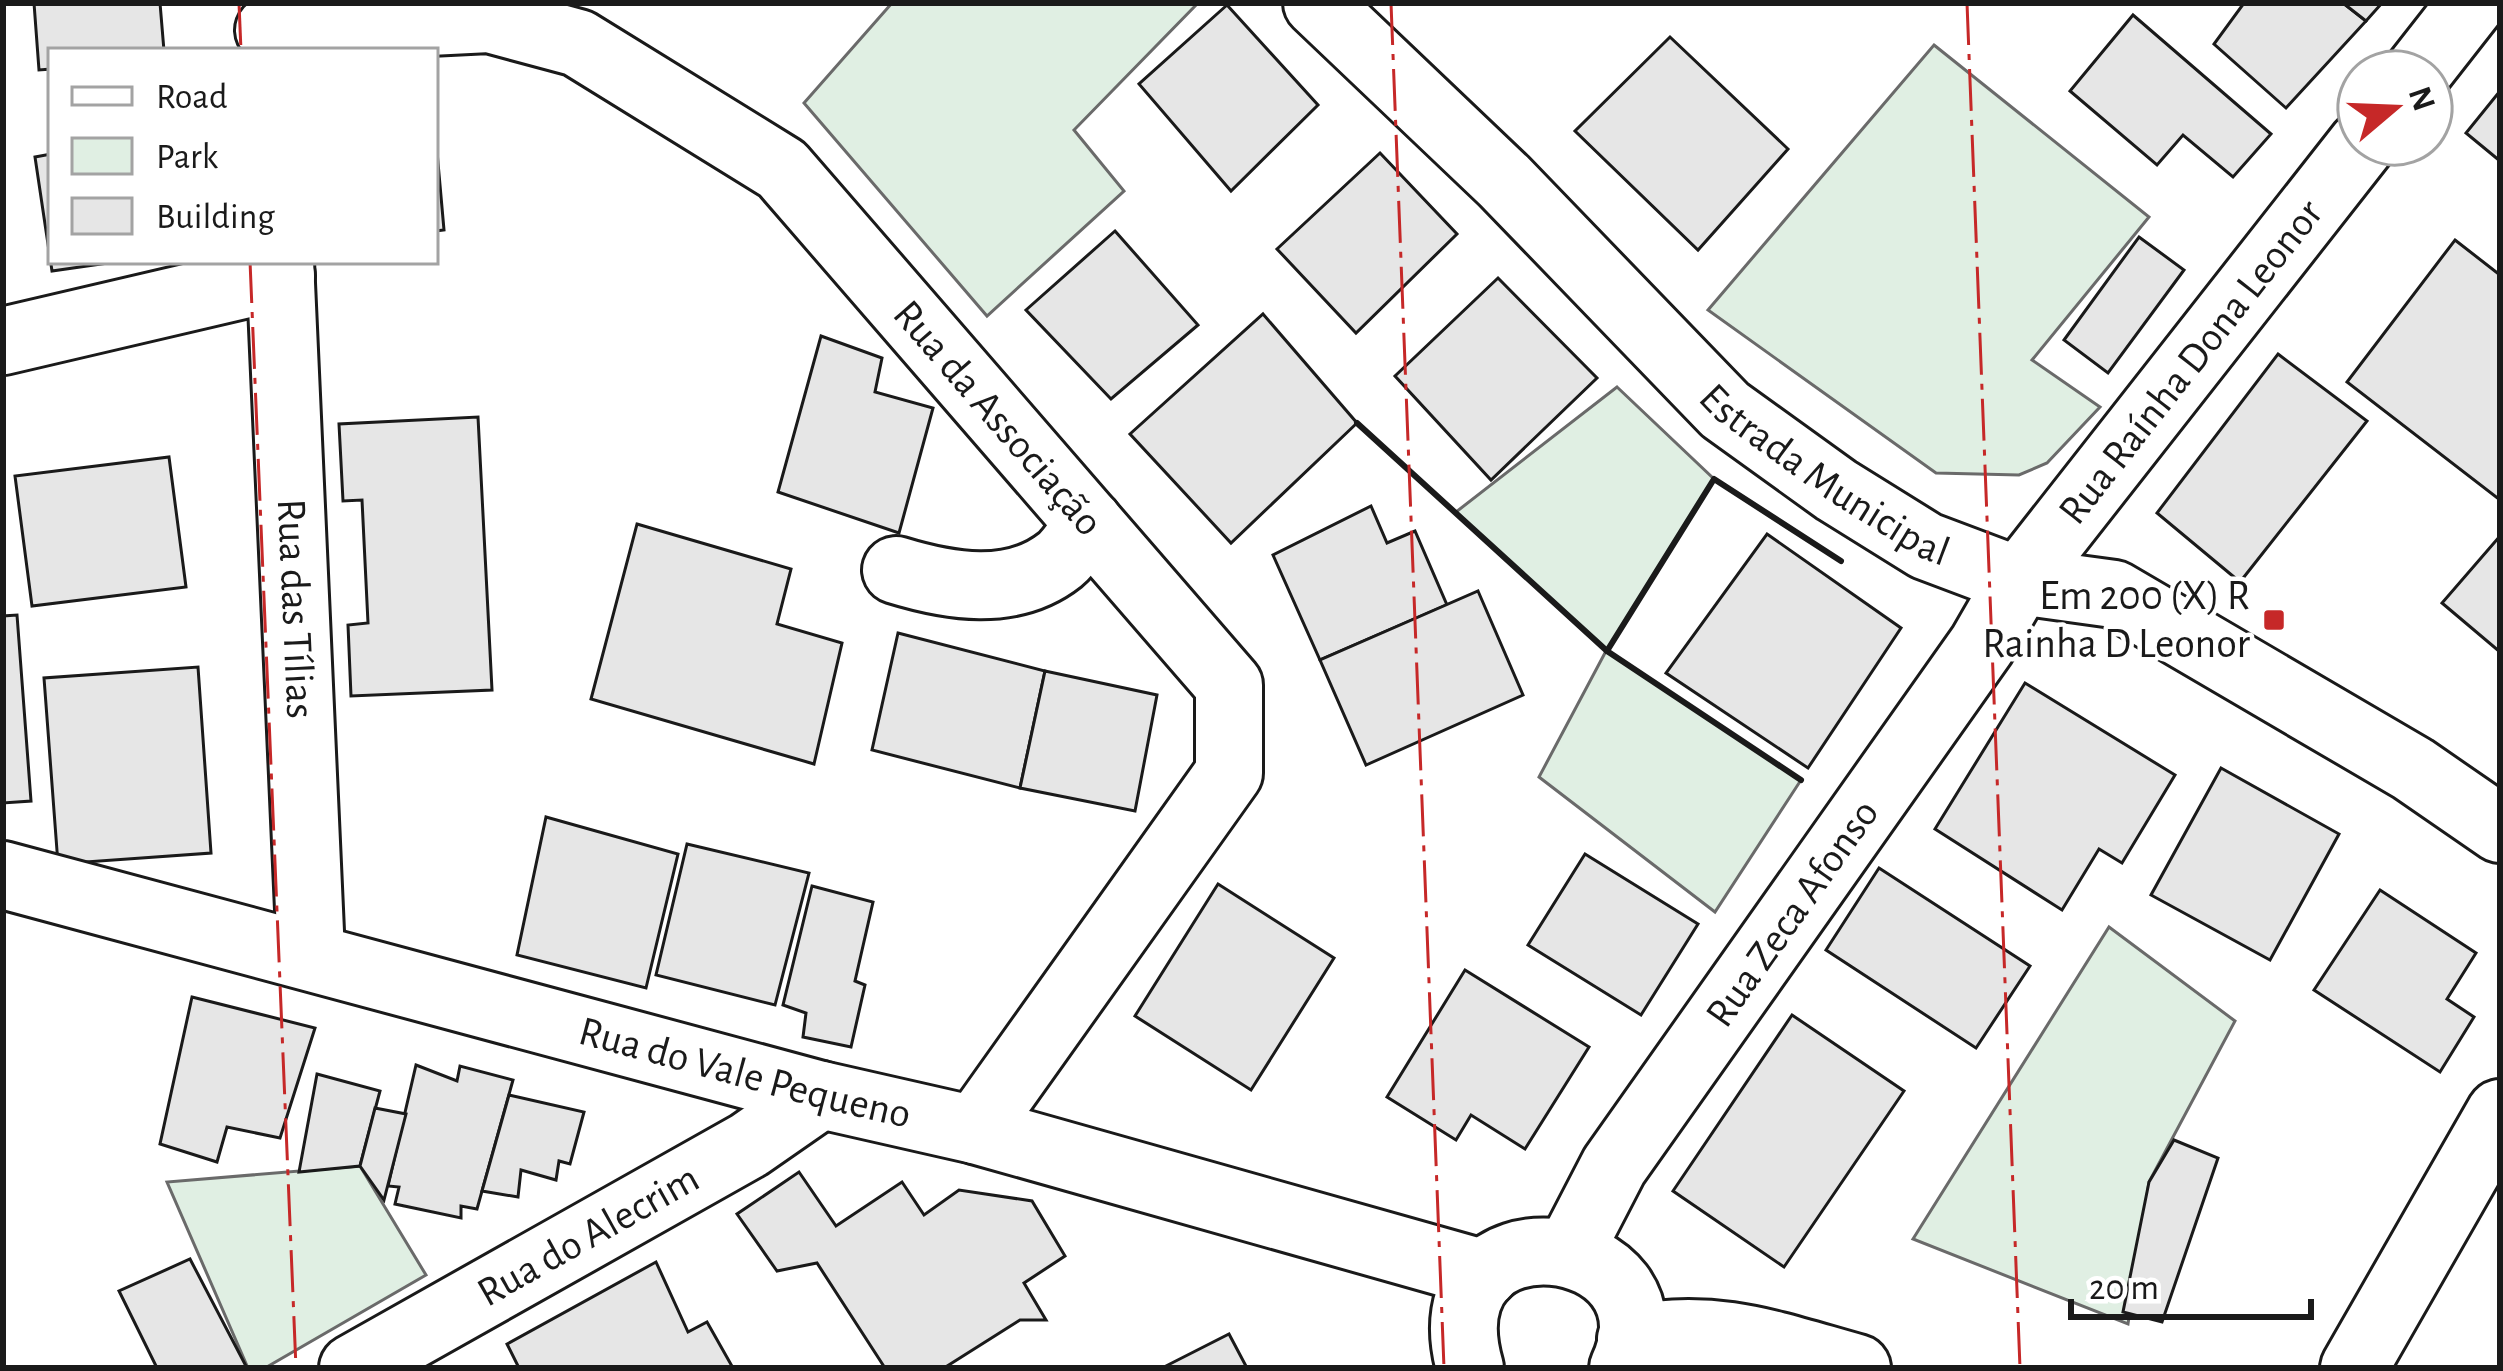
<svg xmlns="http://www.w3.org/2000/svg" width="2503" height="1371" font-family="'Alegreya Sans',sans-serif">
<style>
.green{fill:#e0efe3;stroke:#6a6a6a;stroke-width:3}
.building{fill:#e6e6e6;stroke:#1a1a1a;stroke-width:3}
.lines{fill:none;stroke-linecap:round;stroke-linejoin:round}
.minor-casing{stroke:#1a1a1a;stroke-width:72}
.minor{stroke:#fff;stroke-width:66}
.wall{stroke:#1a1a1a;stroke-width:6}
.power{stroke:#c62828;stroke-width:3;stroke-dasharray:42 9 6 9;stroke-linecap:butt}
.poi-dot{fill:#c62828;stroke:#fff;stroke-width:4.5}
.labels{text-anchor:middle;dominant-baseline:central;stroke-width:9;stroke-linejoin:round;paint-order:stroke}
.street-label{font-size:42px;fill:#1a1a1a;stroke:#fff}
.poi-label{font-size:42px;fill:#1a1a1a;stroke:#fff;text-anchor:end}
</style>
<rect width="100%" height="100%" fill="#fff"/>
<!-- green -->
<g class="green">
<path d="M892,3h306l-124,127 50,61 -137,125 -183,-213z"/>
<path d="M1934,45l215,172 -117,143 68,47 -53,56 -28,12 -83,-2 -228,-163z"/>
<path d="M1617,387l97,92 -107,172 194,129 -86,132 -176,-135 67,-126 -150,-139z"/>
<path d="M2109,927l126,94 -86,161 -21,142 -215,-85z"/>
<path d="M360,1166l66,109 -161,93h-17l-81,-186z"/>
</g>
<!-- building -->
<g class="building">
<path d="M34,3h126l4,48h-113v18l-12,1z"/>
<path d="M2244,3h99l23,18 -80,87 -72,-64z"/>
<path d="M2343,3h39l-16,18z"/>
<path d="M1227,5l91,100 -87,86 -92,-107z"/>
<path d="M2133,15l138,119 -38,43 -50,-42 -26,30 -87,-74z"/>
<path d="M1670,37l118,112 -90,101 -123,-119z"/>
<path d="M2500,91v70l-34,-28z"/>
<path d="M435,129l9,101 -9,1z"/>
<path d="M1380,153l77,81 -101,99 -79,-84z"/>
<path d="M51,154v107h71l-70,10 -17,-114z"/>
<path d="M1115,231l83,94 -87,74 -85,-89z"/>
<path d="M2139,237l45,33 -76,103 -44,-33z"/>
<path d="M2455,240l45,35v225l-153,-118z"/>
<path d="M1498,278l99,100 -106,102 -96,-104z"/>
<path d="M1263,314l94,109 -126,120 -101,-109z"/>
<path d="M821,336l61,22 -7,34 58,16 -34,125 -121,-41z"/>
<path d="M2278,354l89,67 -127,161 -83,-69z"/>
<path d="M478,417l14,273 -141,6 -3,-71 20,-2 -6,-123 -19,1 -4,-77z"/>
<path d="M169,457l17,130 -154,19 -17,-130z"/>
<path d="M1371,506l16,37 28,-12 32,74 -127,55 -47,-105z"/>
<path d="M637,524l154,45 -14,55 65,19 -28,121 -223,-65z"/>
<path d="M1767,534l134,94 -93,140 -142,-95z"/>
<path d="M2500,536v116l-58,-49z"/>
<path d="M1478,591l45,104 -157,70 -46,-105z"/>
<path d="M17,615l14,186 -28,2v-187z"/>
<path d="M898,633l147,38 -25,117 -148,-38z"/>
<path d="M198,667l13,186 -153,11 -14,-186z"/>
<path d="M1045,671l112,24 -22,116 -115,-23z"/>
<path d="M2025,683l150,92 -53,88 -23,-14 -37,61 -127,-81z"/>
<path d="M2221,768l118,66 -69,126 -119,-65z"/>
<path d="M546,817l132,37 -32,134 -129,-33z"/>
<path d="M687,844l122,29 -34,132 -119,-30z"/>
<path d="M1585,854l113,70 -57,91 -113,-70z"/>
<path d="M1879,868l151,98 -54,82 -150,-98z"/>
<path d="M1218,884l116,74 -83,132 -116,-74z"/>
<path d="M812,886l61,16 -18,79 10,4 -14,62 -48,-10 3,-24 -23,-8z"/>
<path d="M2380,890l96,63 -29,46 27,18 -34,55 -126,-82z"/>
<path d="M1465,970l124,77 -64,102 -54,-34 -15,25 -69,-43z"/>
<path d="M192,997l123,31 -35,110 -53,-11 -10,35 -57,-18z"/>
<path d="M1792,1015l112,76 -120,176 -111,-76z"/>
<path d="M416,1065l41,16 3,-15 53,14 -36,129 -16,-3v12l-66,-14 4,-17 -11,-1z"/>
<path d="M317,1074l63,17 -20,75 -61,6z"/>
<path d="M509,1095l75,17 -14,52 -11,-3 -3,19 -35,-10 -3,27 -36,-6z"/>
<path d="M375,1108l31,6 -22,86 -24,-34z"/>
<path d="M2174,1140l44,18 -56,164 -39,-10 26,-130z"/>
<path d="M799,1172l37,54 66,-44 22,33 35,-25 73,11 33,55 -41,27 22,37h-26l-76,48h-59l-68,-105 -40,8 -40,-57z"/>
<path d="M190,1259l57,109h-90l-38,-77z"/>
<path d="M656,1262l32,70 19,-10 26,46h-214l-12,-24z"/>
<path d="M1229,1334l18,34h-85z"/>
</g>
<g class="lines">
<!-- minor casing -->
<g class="minor-casing">
<g id="minor">
<path id="s1" d="M1317,3l187,178 221,229 111,80 90,56 93,35 95,13 299,175 87,60"/>
<path id="s2" d="M269,30l220,-11 89,24 204,126 447,516v88l-254,357"/>
<path d="M2418,72l54,-69"/>
<path id="s3" d="M280,261l31,693"/>
<path d="M3,341l278,-65"/>
<path d="M896,570c52,16 116,28 164,-10 11,-9 20,-25 29,-37"/>
<path id="s4" d="M3,875l818,220 154,35 510,144"/>
<path id="s5" d="M1570,1251l44,-85 368,-521 37,-64 343,-437"/>
<path d="M1631,1339c84,-18 146,7 226,29"/>
<path id="s6" d="M353,1368l396,-223 72,-50"/>
<path d="M1470,1368c-49,-172 217,-138 153,0"/>
<path d="M2354,1368l146,-255"/>
</g>
</g>
<!-- minor -->
<use href="#minor" class="minor"/>
<!-- wall -->
<g class="wall">
<path d="M1357,423l250,228 194,129"/>
<path d="M1607,651l107,-172 127,82"/>
</g>
<!-- power -->
<g class="power">
<path d="M239,3l2,48"/>
<path d="M1391,3l53,1365"/>
<path d="M1967,3l53,1365"/>
<path d="M250,261l46,1107"/>
</g>
</g>
<!-- markers -->
<rect class="poi-dot" x="2262" y="608" width="24" height="24" rx="6"/>
<g class="labels">
<!-- street labels -->
<g class="street-label">
<text stroke="none"><textPath href="#s5" startOffset="1086">Rua Raínha Dona Leonor</textPath></text>
<text stroke="none"><textPath href="#s2" startOffset="882">Rua da Associação</textPath></text>
<text stroke="none"><textPath href="#s1" startOffset="696">Estrada Municipal</textPath></text>
<text stroke="none"><textPath href="#s3" startOffset="348">Rua das Tílias</textPath></text>
<text stroke="none"><textPath href="#s5" startOffset="405">Rua Zeca Afonso</textPath></text>
<text stroke="none"><textPath href="#s4" startOffset="768">Rua do Vale Pequeno</textPath></text>
<text stroke="none"><textPath href="#s6" startOffset="270">Rua do Alecrim</textPath></text>
</g>
<!-- poi labels -->
<g class="poi-label">
<text x="2250" y="596">Em 200 (X) R<tspan x="2250" dy="48">Rainha D Leonor</tspan></text>
</g>
</g>
<!-- border -->
<rect width="2503" height="1371" fill="none" stroke="#1a1a1a" stroke-width="12"/>
<!-- legend -->
<rect x="48" y="48" width="390" height="216" fill="#ffffff" stroke="#a3a3a3" stroke-width="3"/>
<rect x="72" y="87" width="60" height="18" fill="#ffffff" stroke="#a3a3a3" stroke-width="3"/>
<text x="156" y="108" font-size="36" fill="#1a1a1a">Road</text>
<rect x="72" y="138" width="60" height="36" fill="#e0efe3" stroke="#a3a3a3" stroke-width="3"/>
<text x="156" y="168" font-size="36" fill="#1a1a1a">Park</text>
<rect x="72" y="198" width="60" height="36" fill="#e6e6e6" stroke="#a3a3a3" stroke-width="3"/>
<text x="156" y="228" font-size="36" fill="#1a1a1a">Building</text>
<!-- north arrow -->
<g transform="translate(2395 108) rotate(71)"><circle r="57" fill="#ffffff" stroke="#a3a3a3" stroke-width="3"/>
<path d="M0-9L21 45L0 30L-21 45Z" fill="#c62828"/>
<text y="-18" font-size="33" font-weight="bold" text-anchor="middle" fill="#1a1a1a">N</text>
</g>
<!-- scale -->
<path d="M2071 1299v18h240v-18" fill="none" stroke="#1a1a1a" stroke-width="6"/>
<text x="2089" y="1299" font-size="36" fill="#1a1a1a" stroke="#ffffff" stroke-width="9" paint-order="stroke">20 m</text>
</svg>
